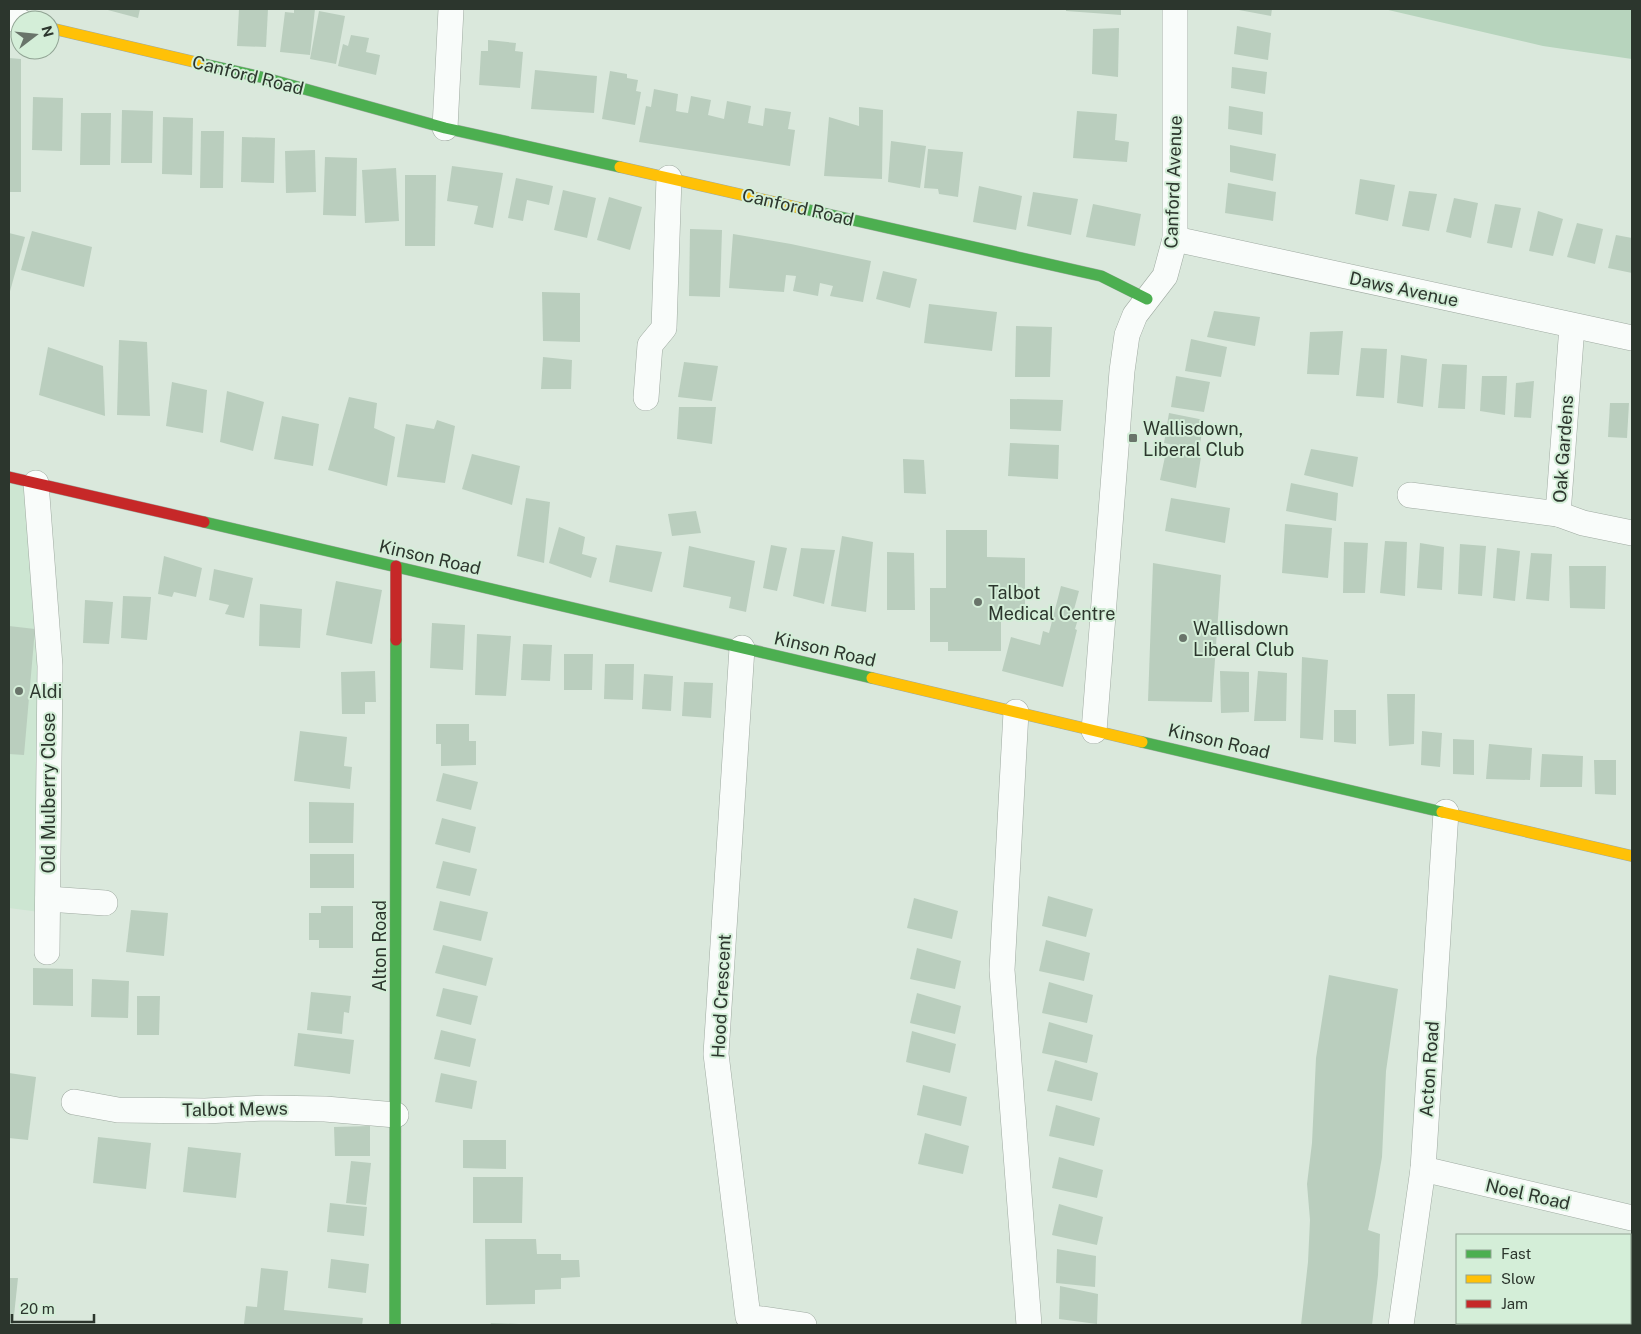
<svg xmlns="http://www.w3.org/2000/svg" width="1641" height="1334" font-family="'Public Sans',sans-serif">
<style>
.built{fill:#cde6d2}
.green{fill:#b7d4bd}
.building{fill:#bacebe}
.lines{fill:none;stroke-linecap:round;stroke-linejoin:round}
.street-casing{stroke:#9faaa1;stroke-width:26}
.fast-casing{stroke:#9faaa1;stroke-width:12}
.slow-casing{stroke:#9faaa1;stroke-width:12}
.jam-casing{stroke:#9faaa1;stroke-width:12}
.street{stroke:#f9fcfa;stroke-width:25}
.fast{stroke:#4caf50;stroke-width:11}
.slow{stroke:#ffc107;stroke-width:11}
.jam{stroke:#c62828;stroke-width:11}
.poi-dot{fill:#69746a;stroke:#d4eed8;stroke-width:2}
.labels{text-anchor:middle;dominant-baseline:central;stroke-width:4;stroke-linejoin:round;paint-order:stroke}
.street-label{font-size:18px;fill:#2c362d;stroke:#d4eed8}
.poi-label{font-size:18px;fill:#2c362d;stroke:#d4eed8;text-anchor:start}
</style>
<rect width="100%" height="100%" fill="#dae8dc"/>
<!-- built -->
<path class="built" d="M9,477l27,6 11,430 -38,-5z"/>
<!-- green -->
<path class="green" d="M1384,9h248v50l-89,-13z"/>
<!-- building -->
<g class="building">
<path d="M104,9h36l-2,9z"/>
<path d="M239,9h29l-2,38 -29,-1z"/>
<path d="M294,9h21l-5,46 -30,-3 5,-40 9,1z"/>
<path d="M1066,9h55v6l-55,-4z"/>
<path d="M1239,9h33l-1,7 -32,-6z"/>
<path d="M319,11l26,5 -9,48 -26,-5z"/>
<path d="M1237,26l34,7 -3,27 -34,-6z"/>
<path d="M1119,28l-1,49 -26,-3 1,-45z"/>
<path d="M351,35l18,3 -3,14 14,3 -4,20 -38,-9 5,-22 5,2z"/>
<path d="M488,40l28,3 -1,8 8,1 -3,36 -41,-3 2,-34h7z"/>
<path d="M9,58l12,1v133h-12z"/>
<path d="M1232,67l35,5 -2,22 -34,-6z"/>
<path d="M535,70l62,6 -3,37 -63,-4z"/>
<path d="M610,71l17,3v4l11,2 -2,11 5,1 -6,33 -33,-6z"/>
<path d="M654,89l24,5 -2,17 5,1 7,1 3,-17 20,4 -3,15 16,4 3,-18 24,5 -3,17 15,3 2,-18 26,4 -3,17 7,1 -5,36 -151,-24 7,-36 5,1z"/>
<path d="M33,97l30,1 -1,53 -30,-1z"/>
<path d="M1229,106l34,6 -1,23 -34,-6z"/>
<path d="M859,107l24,3 -1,69 -58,-3 5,-59 30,9z"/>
<path d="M122,110l31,1 -1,52h-31z"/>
<path d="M1077,111l40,3 -2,26 14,2 -2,20 -54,-4z"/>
<path d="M81,113h30l-1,52h-30z"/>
<path d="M163,117l30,1 -1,57 -30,-1z"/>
<path d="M201,131h23l-1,57h-23z"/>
<path d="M242,137l33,1 -1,45 -33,-1z"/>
<path d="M891,141l35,5 -6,42 -32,-6z"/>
<path d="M1230,145l46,9 -3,27 -43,-9z"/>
<path d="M928,149l35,3 -5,45 -19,-3 -1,-5 -14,-1z"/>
<path d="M315,150l1,42 -30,1 -1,-42z"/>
<path d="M325,157l32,1 -1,58 -33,-1z"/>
<path d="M452,166l51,7 -10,55 -19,-4 4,-18 -31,-5z"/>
<path d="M396,168l3,53 -34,2 -3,-53z"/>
<path d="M405,175h31l-1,71h-30z"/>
<path d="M516,178l37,8 -4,19 -22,-5 -4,21 -15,-3z"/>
<path d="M1360,179l35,6 -7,36 -33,-7z"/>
<path d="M1228,183l48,9 -3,29 -48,-8z"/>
<path d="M979,186l43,10 -6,34 -43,-8z"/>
<path d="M563,190l33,8 -9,40 -33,-8z"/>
<path d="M1409,191l28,3 -8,37 -27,-5z"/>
<path d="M1033,192l45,7 -7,36 -44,-9z"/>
<path d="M609,197l33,10 -12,43 -33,-10z"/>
<path d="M1454,198l24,5 -7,35 -25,-6z"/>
<path d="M1093,204l48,10 -6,32 -49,-9z"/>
<path d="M1495,204l26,4 -9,40 -25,-5z"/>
<path d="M1538,211l25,8 -10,37 -24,-5z"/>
<path d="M1577,223l26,6 -8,35 -28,-7z"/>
<path d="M690,229l32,1 -2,67 -31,-1z"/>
<path d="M32,231l60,16 -8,40 -63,-17z"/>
<path d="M9,233l16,4 -16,58z"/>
<path d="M733,234l58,10 80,17 -8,41 -33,-6 3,-10 -13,-3 -2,13 -25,-5 3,-15 -10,-1 -2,17 -55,-4z"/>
<path d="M1616,235l16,3v35l-24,-5z"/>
<path d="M883,271l34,8 -7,29 -34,-9z"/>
<path d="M542,292l38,1v49l-37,-1z"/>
<path d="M929,304l68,8 -5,39 -68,-8z"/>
<path d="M1214,311l46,6 -5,29 -48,-9z"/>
<path d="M1016,326l36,1 -2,50h-35z"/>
<path d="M1343,331l-4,44 -32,-1 3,-42z"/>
<path d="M1191,339l36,8 -6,30 -36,-6z"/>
<path d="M119,340l28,2 3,74 -33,-1z"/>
<path d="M48,347l55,19 2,50 -66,-21z"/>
<path d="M1361,348l26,1 -3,49 -28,-2z"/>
<path d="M1401,355l26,4 -4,48 -26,-4z"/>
<path d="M543,357l29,3 -1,29h-30z"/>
<path d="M684,362l34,4 -6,35 -34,-4z"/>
<path d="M1442,364l25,1 -2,44 -27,-1z"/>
<path d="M1176,376l34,6 -6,30 -33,-5z"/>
<path d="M1482,376h25l-2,39 -25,-4z"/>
<path d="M1534,381l-3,37 -17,-1 2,-34z"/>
<path d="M172,382l35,8 -4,43 -37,-7z"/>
<path d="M227,391l37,11 -11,49 -33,-9z"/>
<path d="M349,397l28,6 -3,25 21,9 -8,49 -59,-16z"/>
<path d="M1010,399l53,1 -2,31 -51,-2z"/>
<path d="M1610,403h19l-2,35 -19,-1z"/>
<path d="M679,407h37l-4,37 -35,-5z"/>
<path d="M1169,413l35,7 -5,30 -35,-7z"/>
<path d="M282,416l37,8 -6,42 -39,-7z"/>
<path d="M437,420l18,6 -10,57 -48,-6 9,-53 28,5z"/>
<path d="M1010,443l49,2 -1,34 -50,-3z"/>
<path d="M1311,449l47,8 -5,30 -49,-12z"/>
<path d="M1166,452l35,5 -5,31 -36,-8z"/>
<path d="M472,454l48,12 -8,39 -50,-16z"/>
<path d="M903,459l21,1 2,34 -22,-1z"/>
<path d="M1291,483l47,10 -2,28 -50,-10z"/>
<path d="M526,498l24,4 -6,61 -27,-7z"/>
<path d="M1171,498l59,10 -5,35 -60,-12z"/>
<path d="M696,511l5,22 -29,3 -4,-22z"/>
<path d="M1285,524l47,4 -4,50 -46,-5z"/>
<path d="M559,527l26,10 -3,17 15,4 -6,20 -42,-15z"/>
<path d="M946,530h41v27l38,1v57h-24v36h-53v-9h-18v-54h16z"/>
<path d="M842,536l31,6 -7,70 -35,-6z"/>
<path d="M1385,541l22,1 -2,54 -25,-3z"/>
<path d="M1344,542l24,1 -3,50h-22z"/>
<path d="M1420,543l24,4 -2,43 -25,-2z"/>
<path d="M1460,544l26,2 -4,50 -24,-2z"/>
<path d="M616,545l46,7 -10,40 -43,-10z"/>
<path d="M771,545l16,3 -10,43 -14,-3z"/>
<path d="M689,546l66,15 -9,51 -17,-4 2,-11 -48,-10z"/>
<path d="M801,548l34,2 -11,54 -31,-8z"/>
<path d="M1497,548l23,3 -5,50 -22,-3z"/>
<path d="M887,552l27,1 1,57h-28z"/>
<path d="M1531,553l21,1 -3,47 -23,-2z"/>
<path d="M164,556l38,12 -6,29 -22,-5 -2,5 -14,-3z"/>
<path d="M1153,563l68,12 -9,127 -64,-1z"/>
<path d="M1569,566h37l-1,43 -35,-1z"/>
<path d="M214,569l39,9 -9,40 -19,-4 4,-9 -20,-5z"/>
<path d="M336,581l46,9 -10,54 -46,-9z"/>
<path d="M1061,586l18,5 -7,26 6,2 -3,10 2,1 -14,57 -61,-16 9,-34 29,8 3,-14 6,2z"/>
<path d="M123,596l28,1 -4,43 -26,-2z"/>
<path d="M85,600l28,2 -4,42 -26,-1z"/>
<path d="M260,604l42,5 -2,39 -41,-2z"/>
<path d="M432,623l33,2 -2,45 -33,-2z"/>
<path d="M9,626l26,3 -11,126 -15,-1z"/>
<path d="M477,634l34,2 -5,60 -31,-1z"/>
<path d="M523,644l29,1 -2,36 -29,-1z"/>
<path d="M564,654h29l-1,36h-28z"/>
<path d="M1302,657l26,3 -5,80 -23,-2z"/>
<path d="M605,664h29l-1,36 -29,-1z"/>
<path d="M375,671l1,31h-11v12h-23l-1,-42z"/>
<path d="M1220,671l29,1v40l-28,1z"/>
<path d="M1258,671l29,2 -1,48h-32z"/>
<path d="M644,674l29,2 -2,35 -29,-2z"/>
<path d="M684,682l29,1 -2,35 -29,-2z"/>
<path d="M1387,694h28l-1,50 -25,2z"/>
<path d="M1334,710h22v34l-22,-2z"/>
<path d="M436,724h33v17h7v24l-35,1v-22h-5z"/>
<path d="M300,731l47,6 -3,29 8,1 -2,22 -56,-8z"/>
<path d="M1422,731l20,2 -2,34 -19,-2z"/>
<path d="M1453,739l21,1v35l-21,-1z"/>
<path d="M1489,744l43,4 -2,32 -44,-1z"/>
<path d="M1542,754l41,2 -1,31h-42z"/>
<path d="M1594,760h22v35l-21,-1z"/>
<path d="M443,773l35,9 -7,28 -35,-9z"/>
<path d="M309,802l45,1 -1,40h-44z"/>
<path d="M442,818l34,9 -6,26 -35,-9z"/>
<rect x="310" y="854" width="44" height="34"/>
<path d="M443,861l34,8 -7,27 -34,-8z"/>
<path d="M1048,896l45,13 -7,28 -44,-11z"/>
<path d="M914,898l44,13 -6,28 -45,-11z"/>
<path d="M440,901l48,11 -7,29 -48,-11z"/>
<path d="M321,906h32v42h-34v-8h-10v-27h12z"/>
<path d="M131,910l37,3 -4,43 -38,-4z"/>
<path d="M1046,940l44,13 -6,28 -45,-10z"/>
<path d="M443,945l50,13 -7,28 -51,-13z"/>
<path d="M917,948l44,13 -6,28 -45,-10z"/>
<path d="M33,968l40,1v37l-40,-1z"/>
<path d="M1329,975l69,14 -12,82 -4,86 -7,40 -7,33 12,4 -2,41 -6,50h-71l7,-63 2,-42 -3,-36 5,-41 4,-85z"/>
<path d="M92,979l37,2 -1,37 -37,-1z"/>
<path d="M1049,982l44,13 -6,28 -45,-10z"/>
<path d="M443,988l35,8 -7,29 -35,-9z"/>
<path d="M311,992l40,4 -2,17 -5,-1 -2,22 -35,-4z"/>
<path d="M917,993l44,13 -6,28 -45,-11z"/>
<path d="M137,996h23l-1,39h-22z"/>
<path d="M1049,1022l44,13 -6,28 -45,-10z"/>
<path d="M441,1030l35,9 -6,28 -36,-8z"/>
<path d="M912,1031l44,13 -6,29 -44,-11z"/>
<path d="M298,1033l56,7 -4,34 -56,-8z"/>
<path d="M1055,1060l43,13 -6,28 -45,-10z"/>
<path d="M9,1073l27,4 -8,63 -19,-2z"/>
<path d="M441,1073l36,8 -5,28 -37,-7z"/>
<path d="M923,1085l44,12 -6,29 -44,-11z"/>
<path d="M1056,1105l44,13 -6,28 -45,-10z"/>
<path d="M370,1126v30h-35l-1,-29z"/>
<path d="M925,1133l44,13 -6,28 -45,-10z"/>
<path d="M98,1137l53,6 -5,46 -53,-6z"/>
<path d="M463,1140h43v29l-43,-1z"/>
<path d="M188,1147l53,6 -5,45 -53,-6z"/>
<path d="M1059,1157l44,13 -6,28 -45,-10z"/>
<path d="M351,1161l20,2 -5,42 -20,-2z"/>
<path d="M473,1177h50l-1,46h-49z"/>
<path d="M330,1203l37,4 -3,29 -37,-4z"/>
<path d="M1059,1204l44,13 -6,28 -45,-10z"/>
<path d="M485,1239h51l1,15h24v6h18l1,17 -19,1v11l-26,1v14l-49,1z"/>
<path d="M1057,1249l39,7 -1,31 -39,-4z"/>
<path d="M331,1259l38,5 -3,29 -38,-5z"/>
<path d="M261,1268l27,3 -4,39 79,8 -1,7h-105l-13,-1 2,-18 11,1z"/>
<rect x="1630" y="1269" width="2" height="26"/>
<path d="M9,1278h9l-5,47h-4z"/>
<path d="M1060,1286l38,8 -1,30 -38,-5z"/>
<path d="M491,1323l28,1v1h-29z"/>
</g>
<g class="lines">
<!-- street casing -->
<g class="street-casing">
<g id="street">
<path d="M9,18l11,3"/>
<path d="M445,128l6,-119"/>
<path d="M1175,239l457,99"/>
<path d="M646,398l4,-53 14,-17 5,-150"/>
<path d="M36,483l14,183 -3,286"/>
<path d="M1410,495l148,19 14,-188"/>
<path d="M1558,514l25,9 49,10"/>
<path d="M742,648l-26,406 32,263 56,8"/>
<path d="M1016,712l-14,258 27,355"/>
<path d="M1094,731l28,-360 5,-36 8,-20 30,-39 10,-37v-230"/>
<path d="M48,899l57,4"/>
<path d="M74,1102l44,8 87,1 61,-3 59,1 71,6"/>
<path d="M1423,1169l209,49"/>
<path d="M1401,1325l22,-156 23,-357"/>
</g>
</g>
<!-- fast casing -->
<g class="fast-casing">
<g id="fast">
<path d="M199,63l66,15 180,50 175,39"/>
<path d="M800,208l301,68 46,23"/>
<path d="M204,522l668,156"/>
<path d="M1142,742l300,70"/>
<path d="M395,1325l1,-685"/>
</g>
</g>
<!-- slow casing -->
<g class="slow-casing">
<g id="slow">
<path d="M50,28l149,35"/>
<path d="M620,167l180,41"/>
<path d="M872,678l270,64"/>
<path d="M1442,812l190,44"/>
</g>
</g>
<!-- jam casing -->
<g class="jam-casing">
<g id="jam">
<path d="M9,477l195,45"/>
<path d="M396,640v-74"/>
</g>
</g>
<!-- street -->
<use href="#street" class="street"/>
<!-- fast -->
<use href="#fast" class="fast"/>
<!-- slow -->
<use href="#slow" class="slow"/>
<!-- jam -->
<use href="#jam" class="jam"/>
</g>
<!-- markers -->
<g class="poi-dot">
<rect x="1128" y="433" width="10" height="10" rx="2.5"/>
<circle cx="978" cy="602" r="5"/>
<circle cx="1183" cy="638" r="5"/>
<circle cx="19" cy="691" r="5"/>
</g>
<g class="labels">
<!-- street labels -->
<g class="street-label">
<text transform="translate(248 75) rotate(14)">Canford Road</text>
<text transform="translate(1173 182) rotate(-88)">Canford Avenue</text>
<text transform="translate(798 207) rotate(13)">Canford Road</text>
<text transform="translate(1404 289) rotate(12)">Daws Avenue</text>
<text transform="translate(1563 449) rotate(-86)">Oak Gardens</text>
<text transform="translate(430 557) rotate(13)">Kinson Road</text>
<text transform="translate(825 649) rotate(13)">Kinson Road</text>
<text transform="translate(1219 741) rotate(13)">Kinson Road</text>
<text transform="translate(48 793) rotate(-90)">Old Mulberry Close</text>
<text transform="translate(379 946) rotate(-90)">Alton Road</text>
<text transform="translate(721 996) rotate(-87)">Hood Crescent</text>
<text transform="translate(1429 1069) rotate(-86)">Acton Road</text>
<text transform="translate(235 1109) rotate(-1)">Talbot Mews</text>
<text transform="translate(1528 1194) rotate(13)">Noel Road</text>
</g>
<!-- poi labels -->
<g class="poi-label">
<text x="1143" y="428">Wallisdown,<tspan x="1143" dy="21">Liberal Club</tspan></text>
<text x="988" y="592">Talbot<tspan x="988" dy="21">Medical Centre</tspan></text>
<text x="1193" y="628">Wallisdown<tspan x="1193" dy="21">Liberal Club</tspan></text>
<text x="29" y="691">Aldi</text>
</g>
</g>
<!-- border -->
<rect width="1641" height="1334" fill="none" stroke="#2c362d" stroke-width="20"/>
<!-- legend -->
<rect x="1456" y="1234" width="175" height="90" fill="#d4eed8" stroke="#91a494"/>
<rect x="1466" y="1250" width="25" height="8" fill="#4caf50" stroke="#91a494"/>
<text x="1501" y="1259" font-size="15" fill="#2c362d">Fast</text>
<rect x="1466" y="1275" width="25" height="8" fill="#ffc107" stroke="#91a494"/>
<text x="1501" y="1284" font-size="15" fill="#2c362d">Slow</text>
<rect x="1466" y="1300" width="25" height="8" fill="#c62828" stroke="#91a494"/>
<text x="1501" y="1309" font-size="15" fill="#2c362d">Jam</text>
<!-- north arrow -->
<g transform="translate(35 35) rotate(74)"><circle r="24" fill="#d4eed8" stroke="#91a494"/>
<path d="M0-4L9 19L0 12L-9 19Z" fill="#69746a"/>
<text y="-8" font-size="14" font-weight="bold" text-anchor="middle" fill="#2c362d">N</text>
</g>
<!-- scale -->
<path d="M12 1314v8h82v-8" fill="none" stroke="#2c362d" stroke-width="2.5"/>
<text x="20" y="1314" font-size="15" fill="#2c362d" stroke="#d4eed8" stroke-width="4" paint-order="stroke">20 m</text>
</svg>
